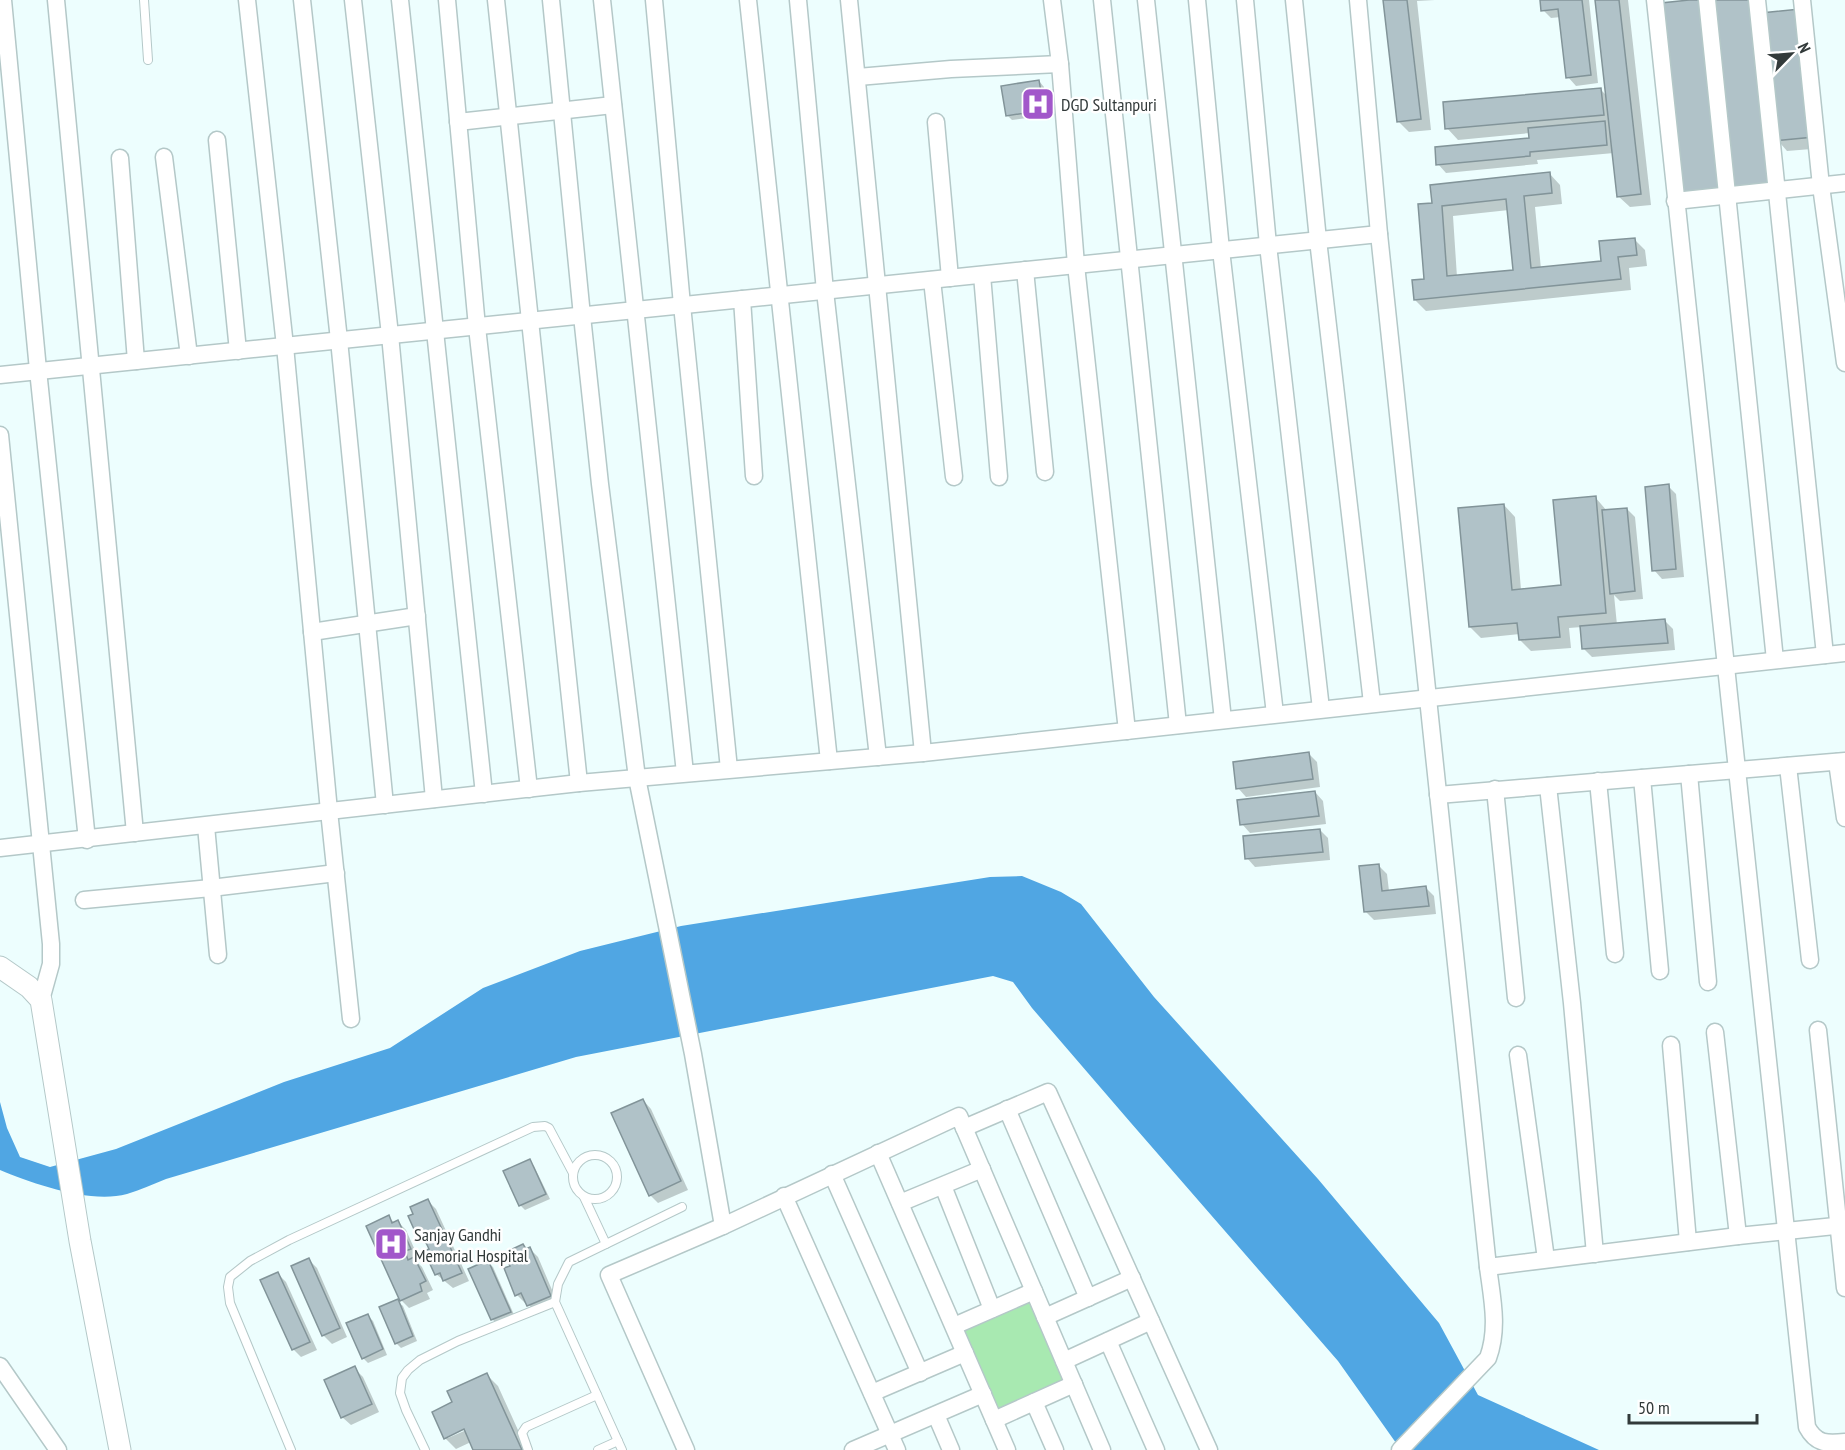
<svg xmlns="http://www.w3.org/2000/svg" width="1845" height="1450" font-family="'PT Sans Narrow',sans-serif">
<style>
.green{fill:#a8e9b1}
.water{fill:#50a6e3}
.shadow{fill:#0003;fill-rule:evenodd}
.building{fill:#b0c2c8;stroke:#829499;stroke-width:1.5;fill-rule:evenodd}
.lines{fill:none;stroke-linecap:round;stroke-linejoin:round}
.service-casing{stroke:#b4c8c8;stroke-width:10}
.minor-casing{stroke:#b4c8c8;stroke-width:19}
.tertiary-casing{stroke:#b4c8c8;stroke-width:23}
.service{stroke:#fff;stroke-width:8}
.minor{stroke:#fff;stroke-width:16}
.tertiary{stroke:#fff;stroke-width:21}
.labels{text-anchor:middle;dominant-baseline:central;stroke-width:5;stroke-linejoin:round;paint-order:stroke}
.poi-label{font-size:18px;fill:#323a3a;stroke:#fff;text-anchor:start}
</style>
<rect width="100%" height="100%" fill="#edfefe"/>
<!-- green -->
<path class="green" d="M1029,1295l39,88 -72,31 -38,-88z"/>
<!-- water -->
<path class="water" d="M1022,876l39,16 20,12 73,93 164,182 121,144 39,72 121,55h-198l-63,-89 -207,-238 -99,-115 -19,-26 -20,-6 -417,81 -410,122c-13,5 -26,11 -39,15 -37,10 -93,-10 -127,-24v-68l7,26 13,29 30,10 66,-18 168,-67 106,-34 93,-60 97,-37 101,-25 309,-49z"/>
<!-- shadow -->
<g class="shadow">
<path d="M1386,0h49l-18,1 14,129 -22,2 -11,-11z"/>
<path d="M1542,0h47l9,83 -22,3 -8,-9 -7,-60 -10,1 -8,-8z"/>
<path d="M1596,0h32l23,205 -21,2 -12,-11 -4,-43 -77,7 1,4 -92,9 -8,-9 93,-25 -1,-6 -72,7 -11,-12 153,-39 7,7z"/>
<path d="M1662,4l162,144 -37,3z"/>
<path d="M1039,81l5,6 4,28 -36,5 -5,-5z"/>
<path d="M1549,173l11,12 2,19 -27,3 6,62 62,-7 31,-23 11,11 2,16 -18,2 2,22 -205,21 -11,-11 10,-20 9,-76zM1509,210l6,61 -58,6 -4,-61z"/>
<path d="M1668,486l8,8 8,83 -22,2 -8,-9z"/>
<path d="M1595,497l12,14 20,-2 8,8 8,82 -23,2 -6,-6 3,30 48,-4 8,8 2,21 -83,7 -8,-8 -2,-22 -13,1 2,20 -40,3 -11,-11v-6l-39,4 -11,-11 34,-122 11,12 6,73 42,-4z"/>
<path d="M1309,754l8,8 3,25 -74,10 -8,-9z"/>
<path d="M1315,792l8,9 3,23 -76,9 -8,-9z"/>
<path d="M1320,830l8,8 2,22 -75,7 -8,-9z"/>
<path d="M1379,866l8,8 2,17 37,-3 8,8 2,18 -62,6 -8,-8z"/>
<path d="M643,1100l8,9 37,81 -30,13 -8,-8z"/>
<path d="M529,1161l5,5 16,33 -25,11 -5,-5z"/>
<path d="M428,1201l8,8 33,72 -16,7 -17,-14 -5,-24 -12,-13 -4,-22z"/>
<path d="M388,1217l7,6 3,-1 8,8 12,27 -4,2 8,8 11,23 -6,3 3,6 -21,9 -8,-8z"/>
<path d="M530,1249l8,8 20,47 -22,10 -9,-12 -2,1 -8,-8 -5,-29z"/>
<path d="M309,1260l8,8 30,69 -15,7 -9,-9z"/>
<path d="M487,1262l6,5 22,50 -17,8 -6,-6 -22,-49z"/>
<path d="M278,1274l8,8 31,68 -16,7 -8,-8z"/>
<path d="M397,1301l6,5 14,35 -16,7 -5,-5z"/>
<path d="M367,1315l6,6 14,34 -19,8 -5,-5z"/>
<path d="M354,1368l9,9 16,35 -28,13 -9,-8z"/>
<path d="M487,1375l11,11 29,64h-52l-4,-8 -15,7 -11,-11 9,-35zM470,1425l1,3 -23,10v-3z"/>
</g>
<!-- building -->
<g class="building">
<path d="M1383,0h24l14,119 -24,3z"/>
<path d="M1540,0h42l9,75 -25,3 -8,-69 -17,2z"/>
<path d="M1595,0h24l22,194 -24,3z"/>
<path d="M1689,0h12l18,191 -40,4 -18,-192z"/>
<path d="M1712,0h39l22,187 -44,4z"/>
<path d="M1800,9l14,128 -40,4 -13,-128z"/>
<path d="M1039,80l5,30 -38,6 -5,-30z"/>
<path d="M1601,88l3,27 -159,14 -2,-27z"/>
<path d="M1605,121l2,24 -77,7v4l-94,9 -1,-18 94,-9 -1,-10z"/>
<path d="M1550,172l2,21 -28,3 7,72 70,-7 -2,-20 36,-3 2,17 -19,2 3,22 -207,21 -2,-20 12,-1 -6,-75 14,-1 -2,-18zM1506,199l7,71 -66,6 -5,-70z"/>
<path d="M1669,484l7,85 -24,2 -7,-84z"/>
<path d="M1596,496l10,117 -48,4 2,20 -41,3 -2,-17 -48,4 -11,-119 46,-4 8,86 49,-5 -8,-85z"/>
<path d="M1627,508l8,83 -25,3 -8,-84z"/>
<path d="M1665,619l3,24 -86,6 -2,-23z"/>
<path d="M1309,752l4,27 -77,10 -3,-27z"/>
<path d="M1315,791l4,25 -79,9 -3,-25z"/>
<path d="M1320,829l3,23 -78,7 -2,-23z"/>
<path d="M1379,864l3,27 44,-5 3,20 -65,6 -5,-46z"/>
<path d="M643,1099l38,82 -32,15 -38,-83z"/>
<path d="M530,1159l16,35 -27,12 -16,-35z"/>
<path d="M428,1199l34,74 -19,8 -3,-8 -5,2 -11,-24 5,-2 -6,-13 -5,2 -10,-22 5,-2 -3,-7z"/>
<path d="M389,1215l3,8 6,-3 13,29 -6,2 3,9 6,-3 12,24 -6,3 2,7 -22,10 -34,-75z"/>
<path d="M523,1244l3,5 4,-2 21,49 -24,10 -6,-13 -6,3 -11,-28 6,-2 -6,-13z"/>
<path d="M309,1258l31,70 -18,8 -31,-70z"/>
<path d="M488,1260l23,52 -20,8 -23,-51z"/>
<path d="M278,1272l32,70 -18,8 -32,-70z"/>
<path d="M398,1299l15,37 -18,8 -16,-37z"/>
<path d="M368,1314l15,35 -21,10 -16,-36z"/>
<path d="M355,1366l17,38 -31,14 -17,-38z"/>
<path d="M487,1373l35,77h-49l-9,-21 -20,10 -12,-27 20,-10 -5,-11z"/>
</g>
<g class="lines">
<!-- service casing -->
<g class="service-casing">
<g id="service">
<path d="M144,0l4,60"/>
<circle cx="595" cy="1177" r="22"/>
<path d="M584,1197l22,47"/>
<path d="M291,1450l-61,-147 -2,-16 2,-10 20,-16 39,-21 244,-113 12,-1 4,2 24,45"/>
<path d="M425,1450l-19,-40 -6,-17 2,-15 6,-8 12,-10 38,-19 97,-39"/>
<path d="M528,1450l-6,-17 4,-6 71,-32"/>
<path d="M598,1450l20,-9"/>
<path d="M622,1450l-67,-148 3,-18 11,-22 113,-55"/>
</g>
</g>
<!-- minor casing -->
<g class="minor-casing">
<g id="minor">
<path d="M3,0l35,370 49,470"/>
<path d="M56,0l79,833"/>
<path d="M247,0l38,346 44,465 22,208"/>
<path d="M302,0l37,340 46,465"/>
<path d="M353,0l37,335 44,464"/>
<path d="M400,0l84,794"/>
<path d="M447,0l30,327 52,462"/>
<path d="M496,0l83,783"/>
<path d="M551,0l31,316 18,168 37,294 56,276 30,172"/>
<path d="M602,0l83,773"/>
<path d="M654,0l28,305 47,464"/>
<path d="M748,0l81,761"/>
<path d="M798,0l27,291 53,466"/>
<path d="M849,0l74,753"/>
<path d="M1052,0l8,64 16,201 51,466"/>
<path d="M1102,0l76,725"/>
<path d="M1146,0l77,720"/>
<path d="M1197,0l24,250 54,464"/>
<path d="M1245,0l23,245 53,464"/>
<path d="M1294,0l24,240 54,463"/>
<path d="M1358,0l21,234 109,1033 250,-31 107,-11"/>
<path d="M1655,0l152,1427c9,17 20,17 38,15"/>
<path d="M1707,0l68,660"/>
<path d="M1757,0l68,655"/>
<path d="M1802,0l19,186 24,177"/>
<path d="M858,77l93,-8 109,-5"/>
<path d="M458,122l155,-17"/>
<path d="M936,122l14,156"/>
<path d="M217,140l21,211"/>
<path d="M164,157l25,199"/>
<path d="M120,158l16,203"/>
<path d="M1675,201l170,-18"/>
<path d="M1025,270l20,202"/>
<path d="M982,275l17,202"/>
<path d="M932,280l22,197"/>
<path d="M742,299l12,177"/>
<path d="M0,375l1379,-141"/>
<path d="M0,435l51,509v20l-10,36"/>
<path d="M312,632l105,-16"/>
<path d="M1837,762l8,56"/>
<path d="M1788,766l22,194"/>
<path d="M1689,774l19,208"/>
<path d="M1642,778l18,193"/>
<path d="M1598,781l17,173"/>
<path d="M1548,786l24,217 23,251"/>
<path d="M1495,789l21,209"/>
<path d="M1438,795l407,-34"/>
<path d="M206,826l12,129"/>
<path d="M0,848l579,-65 344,-30 922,-100"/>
<path d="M84,900l127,-12 125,-15"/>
<path d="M1818,1030l27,258"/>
<path d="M1715,1032l23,204"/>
<path d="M1671,1045l17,197"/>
<path d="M1518,1055l28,204"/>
<path d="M1007,1109l81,189"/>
<path d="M964,1128l84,-36 161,358"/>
<path d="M878,1153l129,297"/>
<path d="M832,1174l88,199"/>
<path d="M943,1186l49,123"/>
<path d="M784,1196l113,254"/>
<path d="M900,1203l82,-34"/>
<path d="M1045,1317l87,-39"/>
<path d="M954,1326l80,-35"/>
<path d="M1108,1341l48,109"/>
<path d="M1064,1361l87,-40"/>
<path d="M0,1366l58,84"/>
<path d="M872,1393l93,-40"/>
<path d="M1034,1402l21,48"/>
<path d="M936,1415l15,35"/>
<path d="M994,1420l80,-36"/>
<path d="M686,1450l-77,-175 114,-49 236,-110 143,334"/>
<path d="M853,1450l130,-56"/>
<path d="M1400,1450l88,-92c11,-30 4,-60 0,-91"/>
</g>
</g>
<!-- tertiary casing -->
<g class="tertiary-casing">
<path id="tertiary" d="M0,967l29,20 12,13 39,241 40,209"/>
</g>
<!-- service -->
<use href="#service" class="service"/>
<!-- minor -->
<use href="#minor" class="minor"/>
<!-- tertiary -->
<use href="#tertiary" class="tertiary"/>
</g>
<!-- icons -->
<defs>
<g id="hospital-square" transform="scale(1.725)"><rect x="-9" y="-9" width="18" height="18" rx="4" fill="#a257ca" stroke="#fff"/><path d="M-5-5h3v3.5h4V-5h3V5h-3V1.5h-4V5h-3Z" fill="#fff"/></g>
</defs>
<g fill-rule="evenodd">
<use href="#hospital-square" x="1038" y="104"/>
<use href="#hospital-square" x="391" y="1244"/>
</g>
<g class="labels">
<!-- poi labels -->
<g class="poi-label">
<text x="1061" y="104">DGD Sultanpuri</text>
<text x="414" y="1234">Sanjay Gandhi<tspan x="414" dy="21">Memorial Hospital</tspan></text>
</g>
</g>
<!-- north arrow -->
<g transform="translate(1791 54) rotate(65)" stroke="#ffffff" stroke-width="4.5" paint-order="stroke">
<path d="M0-4.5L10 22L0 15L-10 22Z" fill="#323a3a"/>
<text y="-9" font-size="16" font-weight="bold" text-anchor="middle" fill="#323a3a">N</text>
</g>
<!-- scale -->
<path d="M1629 1414v9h128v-9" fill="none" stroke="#323a3a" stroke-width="3"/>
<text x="1638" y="1414" font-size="18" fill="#323a3a" stroke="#ffffff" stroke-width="4.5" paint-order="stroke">50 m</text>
</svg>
